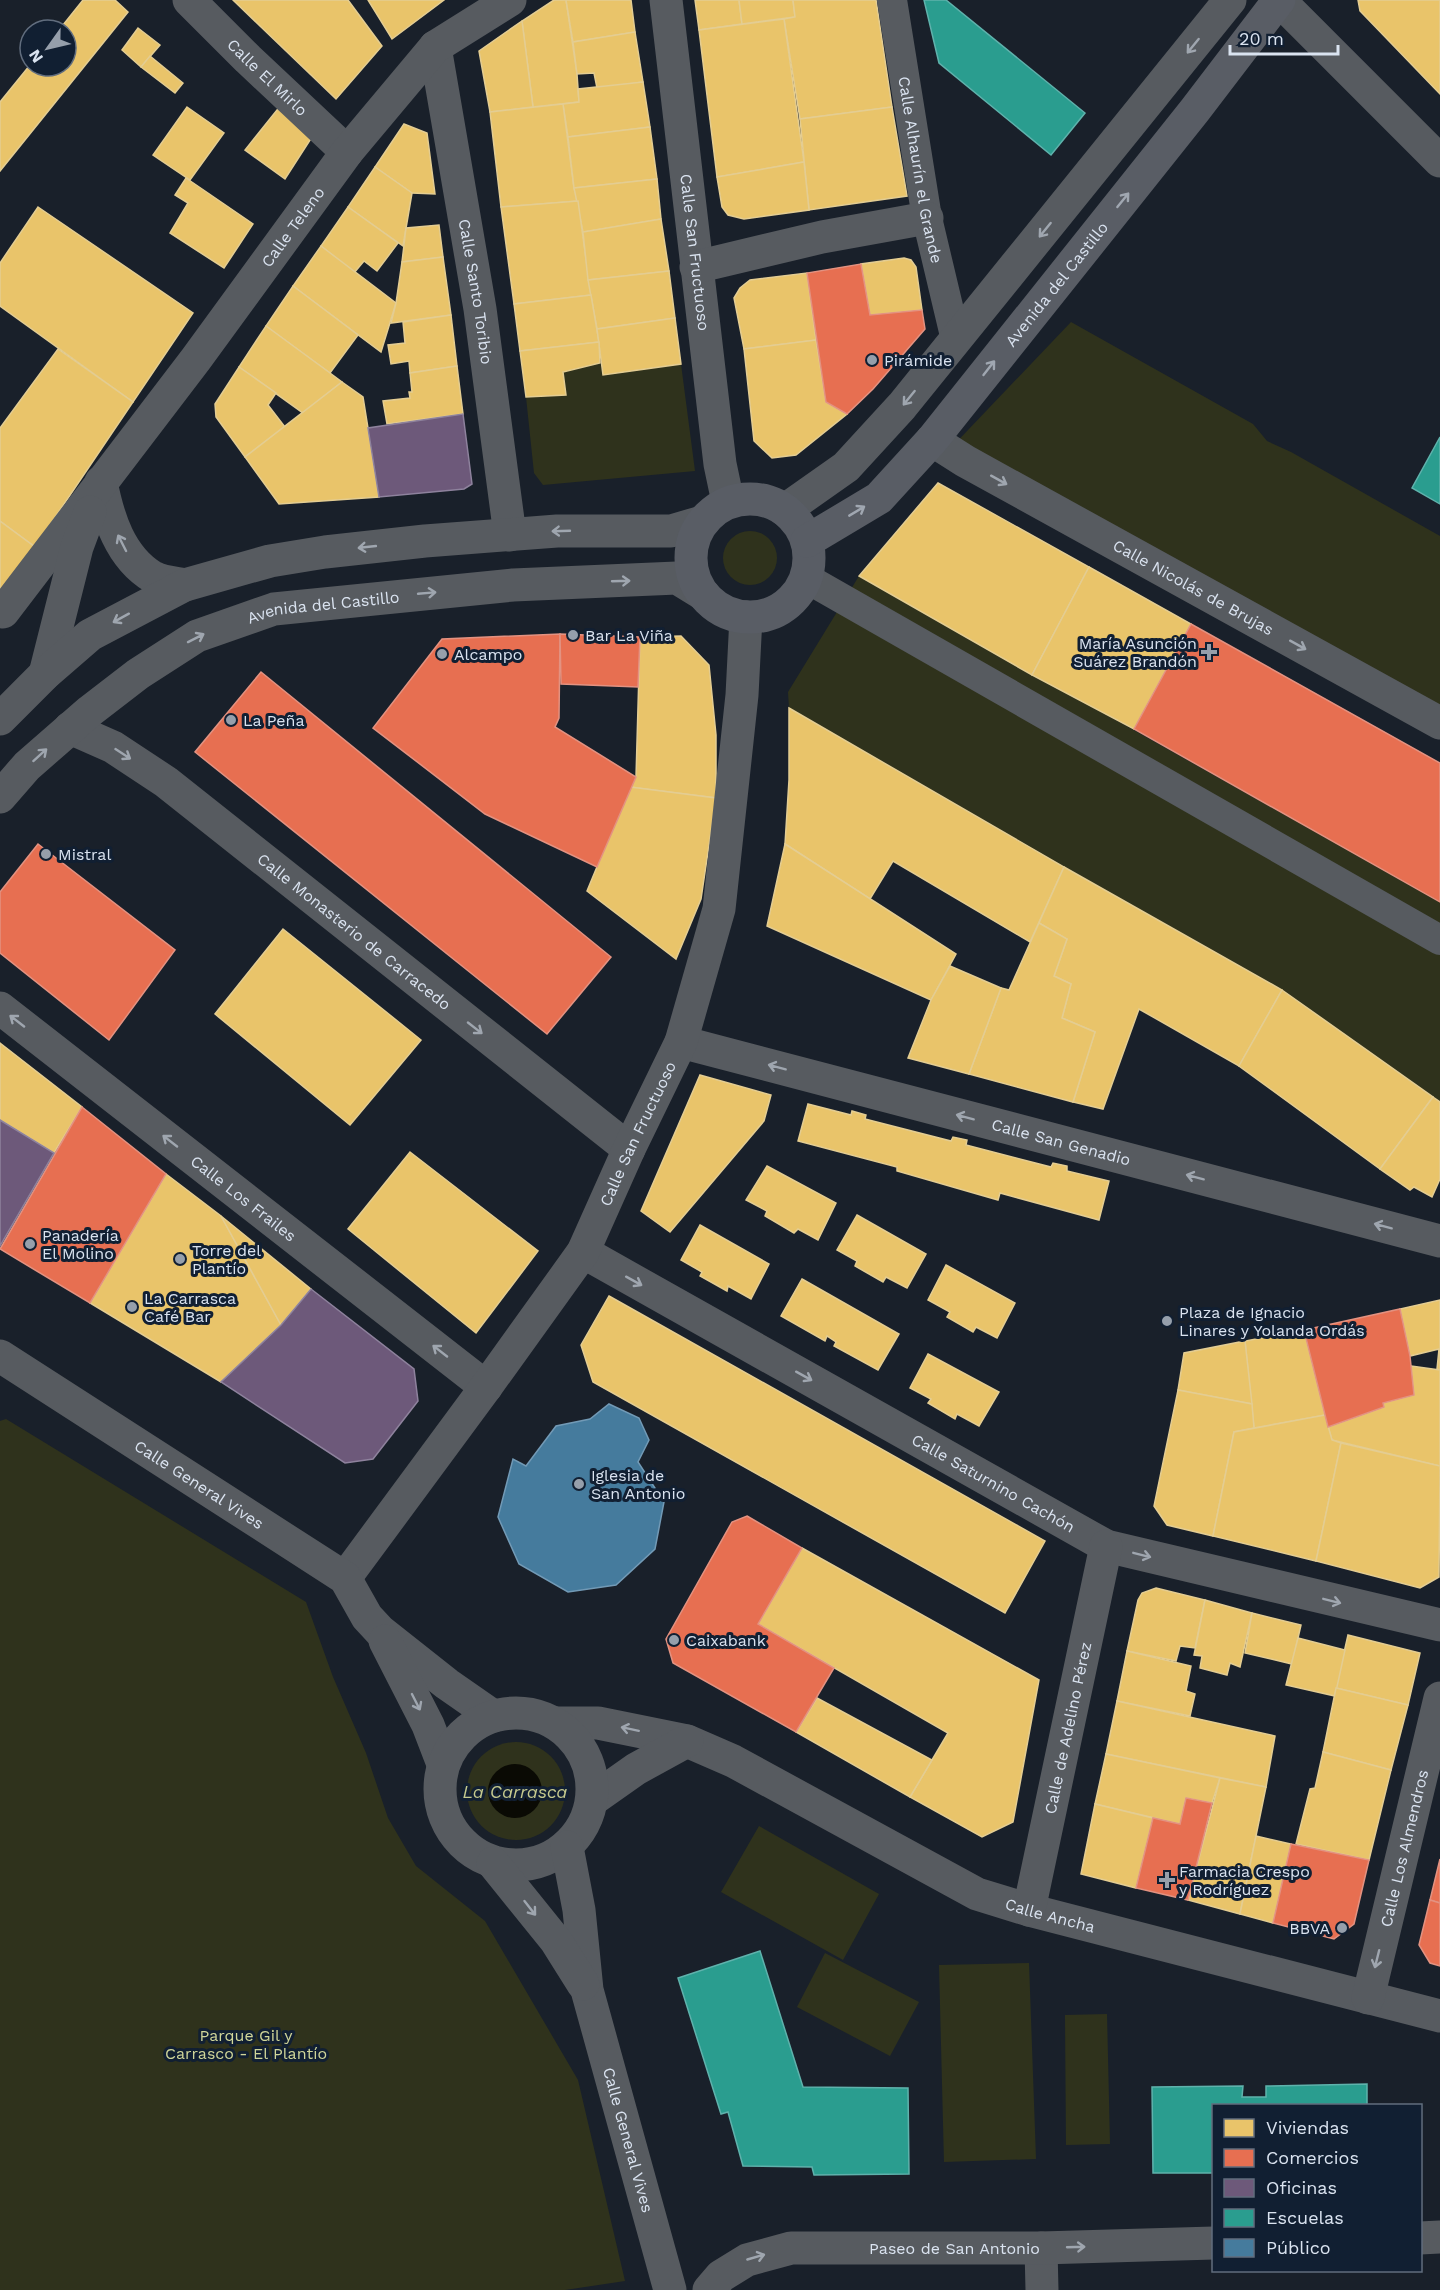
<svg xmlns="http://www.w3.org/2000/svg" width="1440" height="2290" font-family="'Work Sans',sans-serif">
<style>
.green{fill:#2f321c}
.water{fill:#0a0a04}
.homes{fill:#e9c46a;stroke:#e4cd92;stroke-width:1.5}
.shops{fill:#e76f51;stroke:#e39281;stroke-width:1.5}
.offices{fill:#6d597a;stroke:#8e829d;stroke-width:1.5}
.schools{fill:#2a9d8f;stroke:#5fb2ac;stroke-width:1.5}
.public{fill:#457b9d;stroke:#729ab6;stroke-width:1.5}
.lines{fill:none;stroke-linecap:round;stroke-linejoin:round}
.pedestrian{stroke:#575b60;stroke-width:30}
.minor{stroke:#575b60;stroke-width:33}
.tertiary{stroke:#575b60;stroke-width:33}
.secondary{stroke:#595d65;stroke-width:33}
.oneway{stroke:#9fa6af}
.oneway2{stroke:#a0a7b1}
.poi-dot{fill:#969fab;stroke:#111f32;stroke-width:2}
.labels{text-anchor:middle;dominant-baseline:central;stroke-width:6;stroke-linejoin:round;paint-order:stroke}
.street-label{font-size:16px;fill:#dae3f0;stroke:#111f32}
.poi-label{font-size:16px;fill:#dae3f0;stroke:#111f32;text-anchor:start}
.park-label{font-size:16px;fill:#d1d699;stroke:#111f32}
.water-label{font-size:18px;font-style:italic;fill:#c6ca8e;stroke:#111f32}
</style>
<rect width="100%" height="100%" fill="#19202a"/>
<!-- green -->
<g class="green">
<path d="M1071,322l182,102 14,17 24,11 149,84v187l-492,-272z"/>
<path d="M600,363l4,12 77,-11 14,107 -152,14 -9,-12 -8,-76 39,-2 -2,-23z"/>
<circle cx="750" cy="558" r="27"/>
<path d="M859,576l581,326v200l-158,-112 -218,-123 -275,-159 -1,-16z"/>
<path d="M6,1419l300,183 27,75 33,76 22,65 28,48 69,55 93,159 47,201 -60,9h-565v-869z"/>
<circle cx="516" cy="1791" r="49"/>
<path d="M759,1826l120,68 -36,66 -122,-68z"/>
<path d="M825,1953l94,49 -29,54 -93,-49z"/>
<path d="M1029,1963l7,196 -92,3 -5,-197z"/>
<path d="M1107,2014l3,130 -44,1 -1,-130z"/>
</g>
<!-- water -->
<circle class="water" cx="515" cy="1791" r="27"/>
<!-- homes -->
<g class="homes">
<path d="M83,0h32l13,12 -128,159v-69l30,-37 36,1v-36h-7z"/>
<path d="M233,0h115l34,46 -46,53z"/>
<path d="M368,0h76l-52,39z"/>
<path d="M554,0h12l11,74 2,28 -46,5 -11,-86z"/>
<path d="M566,0h65l4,32 -62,10z"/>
<path d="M695,0h44l3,24 -43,6z"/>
<path d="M739,0h54l2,17 -53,7z"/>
<path d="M793,0h83l16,107 -92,12 -16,-100 11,-2z"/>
<path d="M1358,0h82v94l-80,-83z"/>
<path d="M784,19l20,143 -87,15 -18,-147z"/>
<path d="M522,21l11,86 -43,5 -11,-61z"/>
<path d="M138,28l22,17 -19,22 -19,-17z"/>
<path d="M635,32l8,50 -46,6 -3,-15 -17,1 -4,-32z"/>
<path d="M150,56l33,27 -8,10 -34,-26z"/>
<path d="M643,82l7,45 -82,10 -5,-33 16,-2 -1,-13z"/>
<path d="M563,104l11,84 4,13 -77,6 -11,-95z"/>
<path d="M281,105l33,29 -29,45 -40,-29z"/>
<path d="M187,107l37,26 -34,47 -37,-25z"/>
<path d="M892,107l15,89 -98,14 -9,-91z"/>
<path d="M404,124l23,9 8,61 -23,-1 -37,-26z"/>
<path d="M650,127l7,52 -83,9 -6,-51z"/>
<path d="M804,162l5,48 -65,9 -16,-4 -6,-8 -5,-30z"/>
<path d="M375,167l37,26 -9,53 -55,-39z"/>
<path d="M186,178l67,46 -29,44 -54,-35 18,-30 -13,-8z"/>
<path d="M657,179l4,40 -78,13 -9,-44z"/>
<path d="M578,201l13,94 -77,9 -13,-97z"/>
<path d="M38,207l155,106 -60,89 -133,-96v-43z"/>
<path d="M348,207l50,36 -21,28 -13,-10 -10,12 -33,-27z"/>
<path d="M661,219l8,52 -81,9 -5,-48z"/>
<path d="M439,225l4,32 -41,5 4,-34z"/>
<path d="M321,246l75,57 -15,49 -88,-66z"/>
<path d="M443,257l8,58 -60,8 5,-20 6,-41z"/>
<path d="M904,258l7,2 5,7 6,43 -52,5 -9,-51z"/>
<path d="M669,271l6,47 -78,11 -9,-49z"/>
<path d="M807,273l9,67 -72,9 -10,-51 6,-10 10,-8z"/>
<path d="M293,286l65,49 -28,38 -64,-47z"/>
<path d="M591,295l8,47 -79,9 -6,-47z"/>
<path d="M451,315l6,51 -47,7 -1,-12 -18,3 -3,-19 17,-2 -2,-21z"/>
<path d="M675,318l6,46 -78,11 -6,-46z"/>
<path d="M266,326l64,47 12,9 -39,31 -64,-46z"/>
<path d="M816,340l10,62 21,12 -51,41 -24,3 -18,-17 -10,-92z"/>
<path d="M599,342l1,21 -37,9 3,23 -40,2 -6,-46z"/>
<path d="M58,349l75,53 -98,145 -35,-26v-93z"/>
<path d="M457,366l6,48 -76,10 -4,-23 27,-3 -1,-6h3l-2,-19z"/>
<path d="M239,367l37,26 -8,12 17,22 -40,30 -29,-40 -1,-13z"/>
<path d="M342,382l21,15 16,100 -100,7 -34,-47z"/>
<path d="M938,483l151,84 -57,108 -173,-99z"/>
<path d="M0,521l35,26 -35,51z"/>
<path d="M1089,567l102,57 -57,105 -102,-54z"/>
<path d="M681,636l28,29 7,70v63l-86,-11 6,-10 4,-140z"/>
<path d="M789,708l275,159 -34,75 -137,-81 -23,38 -85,-55 4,-64z"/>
<path d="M630,787l86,11 -15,101 -25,60 -89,-68z"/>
<path d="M785,844l171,110 -25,46 -164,-74z"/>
<path d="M1064,867l218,123 -43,76 -100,-57 -36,100 -30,-7 22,-70 -33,-14 9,-34 -17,-8 13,-37 -28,-16z"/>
<path d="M1039,923l28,16 -13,37 17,8 -9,34 33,14 -22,70 -104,-28 32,-86 8,2z"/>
<path d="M283,929l138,111 -71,85 -135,-111z"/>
<path d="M950,966l51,22 -32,86 -61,-16 23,-58z"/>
<path d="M1282,990l151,107 -53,72 -141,-103z"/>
<path d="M0,1043l82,64 -28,46 -54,-33z"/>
<path d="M700,1075l71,20 -7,26 -94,111 -29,-21z"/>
<path d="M1433,1097l7,5v77l-8,18 -18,-10 -4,3 -30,-21z"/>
<path d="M808,1104l43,11 1,-4 14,4 -1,4 86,22 2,-4 14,3 -1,5 85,22 2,-4 14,3v5l42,10 -10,39 -99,-27 -2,7 -101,-29v-4l-99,-26z"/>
<path d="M410,1152l128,99 -62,82 -128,-104z"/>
<path d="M767,1166l69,37 -18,37 -20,-11 -4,4 -29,-17 2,-5 -21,-11z"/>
<path d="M166,1174l55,42 60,109 -60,57 -131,-79z"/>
<path d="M857,1215l69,39 -19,34 -21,-11 -3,5 -28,-16 2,-5 -20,-11z"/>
<path d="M221,1216l90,73 -30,36z"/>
<path d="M700,1225l69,39 -18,35 -23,-13 -1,5 -27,-15 2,-4 -21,-12z"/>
<path d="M946,1265l69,38 -18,35 -21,-11 -3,5 -26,-15 3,-5 -22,-12z"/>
<path d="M802,1279l97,55 -21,36 -44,-24 2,-4 -9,-6 -2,5 -44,-25z"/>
<path d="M609,1296l436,245 -40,72 -412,-231 -12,-37z"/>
<path d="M1440,1300v70l-3,-1 2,-20 -29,7 -10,-47z"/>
<path d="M1304,1330l21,85 -71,13 -9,-87z"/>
<path d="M1245,1341l7,63 -74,-14 6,-37z"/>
<path d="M928,1354l71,38 -20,34 -22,-12 -2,5 -27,-16 3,-4 -21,-11z"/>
<path d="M1411,1366l29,4v96l-108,-26 -4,-13 56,-20 -1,-4 31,-8z"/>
<path d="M1178,1390l74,14 2,24 -20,4 -21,104 -46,-11 -13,-19z"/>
<path d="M1325,1415l7,25 9,3 -25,118 -103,-25 21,-104z"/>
<path d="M1341,1443l99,23 -1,111 -19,11 -104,-27z"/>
<path d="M802,1548l237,132 -26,142 -31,15 -72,-40 38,-64 -190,-109z"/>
<path d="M1156,1588l49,12 -10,48 -15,-2 -4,15 -49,-10 11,-51 4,-7z"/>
<path d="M1205,1600l47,13 -12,54 -10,-4 -3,12 -27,-7 2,-12 -8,-1z"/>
<path d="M1252,1613l49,12 -9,39 -47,-11z"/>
<path d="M1348,1635l72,18 -12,52 -72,-17z"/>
<path d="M1298,1638l47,12 -10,46 -49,-11z"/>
<path d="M1127,1651l64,15 -5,25 9,3 -5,22 -73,-15z"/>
<path d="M1336,1688l72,17 -17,65 -68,-18z"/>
<path d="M817,1698l115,62 -22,37 -114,-65z"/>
<path d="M1117,1701l158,35 -9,51 -160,-33z"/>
<path d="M1323,1752l68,18 -22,90 -73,-16 14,-55 5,-1z"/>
<path d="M1106,1754l114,24 -8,25 -26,-5 -6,26 -85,-20z"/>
<path d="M1220,1778l46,9 -26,127 -52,-14z"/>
<path d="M1095,1804l58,14 -17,70 -55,-14z"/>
<path d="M1256,1836l35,8 -18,79 -33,-9z"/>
</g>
<!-- shops -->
<g class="shops">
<path d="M861,264l9,51 52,-5 3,19 -52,60 -26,25 -21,-12 -19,-129z"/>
<path d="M1191,624l249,139v139l-306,-173z"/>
<path d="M560,634l-1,84 -4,9 81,50 -39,90 -112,-53 -112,-86 69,-89z"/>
<path d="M560,634l80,3 -2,50 -77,-3z"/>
<path d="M261,672l350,285 -64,77 -352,-282z"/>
<path d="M38,844l137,106 -66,90 -109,-87v-61z"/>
<path d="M82,1107l84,67 -76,129 -90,-54z"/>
<path d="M1400,1309l10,47 4,39 -31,8 1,4 -56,20 -24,-97z"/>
<path d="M747,1516l55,32 -44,76 76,44 -38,64 -123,-69 -7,-24 66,-117z"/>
<path d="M1186,1798l26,5 -24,97 -52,-12 17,-70 27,6z"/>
<path d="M1291,1844l78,16 -15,64 -20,15 -61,-16z"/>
<path d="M1440,1859v44l-10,-3z"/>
<path d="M1430,1900l10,3v63l-10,-3 -11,-18z"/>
</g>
<!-- offices -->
<g class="offices">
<path d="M463,414l9,70 -8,5 -85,8 -11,-69z"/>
<path d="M0,1120l54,33 -54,93z"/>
<path d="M311,1289l103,80 4,32 -45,58 -28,4 -124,-81 60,-57z"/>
</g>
<!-- schools -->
<g class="schools">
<path d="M924,0h22l139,113 -34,42 -112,-92z"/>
<path d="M1440,437v67l-28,-16z"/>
<path d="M760,1951l43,136 105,1 1,86 -95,1 -2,-8 -69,-1 -15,-54 -7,2 -43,-136z"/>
<path d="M1367,2084v22h-153v67h-61l-1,-86 91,-1 -1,11h24v-11z"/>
</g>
<!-- public -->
<path class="public" d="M609,1404l30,14 10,22 -11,22 26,40 -9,47 -39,36 -48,7 -49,-28 -21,-47 15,-58 13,7 30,-40 34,-7z"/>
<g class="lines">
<!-- pedestrian -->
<g class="pedestrian">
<path id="s1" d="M892,0l35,218 29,122"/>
<path d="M806,578l634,362"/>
</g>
<!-- minor -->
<g class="minor">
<path id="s2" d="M189,0l59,59 99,93"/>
<path id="s3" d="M666,0l54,464 8,38"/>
<path d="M1279,0l161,161"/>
<path id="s4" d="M435,47l45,262 30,226"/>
<path d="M696,267l126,-30 105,-19"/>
<path id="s5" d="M932,440l33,21 475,262"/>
<path d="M101,482c7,36 19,75 52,95 9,5 22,6 32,8"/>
<path d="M785,510l61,-43 56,-61 328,-406"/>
<path id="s6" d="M3,612l193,-253 151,-207 88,-105 75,-47"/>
<path d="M45,674l32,-127 13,-35"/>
<path d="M0,719l45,-45 45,-39 95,-50 85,-24 55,-9 100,-11 132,-10h114l31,-9"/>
<path id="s7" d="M70,728l43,19 53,35 463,367"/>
<path id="s8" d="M0,797l27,-31 63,-55 48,-37 59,-38 77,-27 239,-24 164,-7 26,16"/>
<path id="s9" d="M0,1008l486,379"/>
<path id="s10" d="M681,1042l759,199"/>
<path id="s11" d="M583,1252l523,294 334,79"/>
<path id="s12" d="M345,1578l141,-191 97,-135 46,-103 52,-107 38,-133 23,-214 4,-78"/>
<path id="s13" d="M556,1723h42l89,18 46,20 244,133 52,16 411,106"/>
<path d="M592,1800l44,-31 51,-28"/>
<path id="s14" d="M1029,1910l77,-364"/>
<path id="s15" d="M1368,1998l72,-300"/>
<path d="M1420,2238l20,-1"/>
<path d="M1041,2248l1,42"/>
<path id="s16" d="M709,2290l12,-14 26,-16 44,-12h250l173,-5"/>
</g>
<!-- tertiary -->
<g class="tertiary">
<path id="s17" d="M0,1356l345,222 22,39 13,14 67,53 46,32"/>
<path d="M385,1641l43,84 15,39"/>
<circle cx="516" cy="1789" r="76"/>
<path id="s18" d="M567,1847l12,63 8,80 83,300"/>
<path d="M493,1863l63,78 27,43"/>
</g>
<!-- secondary -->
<g class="secondary">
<circle cx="750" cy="558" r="59"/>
<path id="s19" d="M807,541l72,-43 53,-58 263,-330 84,-110"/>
</g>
</g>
<!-- one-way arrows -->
<defs><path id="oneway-shaft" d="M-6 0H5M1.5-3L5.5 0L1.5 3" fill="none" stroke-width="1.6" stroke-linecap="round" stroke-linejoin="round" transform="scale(1.5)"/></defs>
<g class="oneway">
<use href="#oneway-shaft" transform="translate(1193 46) rotate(129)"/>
<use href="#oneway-shaft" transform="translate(1045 230) rotate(129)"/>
<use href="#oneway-shaft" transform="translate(909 398) rotate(129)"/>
<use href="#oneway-shaft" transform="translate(999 480) rotate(29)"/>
<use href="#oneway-shaft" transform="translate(561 531) rotate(178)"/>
<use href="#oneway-shaft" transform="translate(122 543) rotate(-117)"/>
<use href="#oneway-shaft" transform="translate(367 547) rotate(174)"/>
<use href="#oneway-shaft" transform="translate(621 581) rotate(-2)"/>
<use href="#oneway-shaft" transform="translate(427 593) rotate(-5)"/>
<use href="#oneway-shaft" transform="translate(121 618) rotate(151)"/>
<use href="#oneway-shaft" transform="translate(196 638) rotate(-27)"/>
<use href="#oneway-shaft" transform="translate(1298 645) rotate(29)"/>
<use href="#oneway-shaft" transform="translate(123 754) rotate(33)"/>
<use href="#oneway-shaft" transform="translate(40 755) rotate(-42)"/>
<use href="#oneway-shaft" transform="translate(17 1021) rotate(-142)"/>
<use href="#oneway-shaft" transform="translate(475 1028) rotate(38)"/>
<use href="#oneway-shaft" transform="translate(777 1067) rotate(-165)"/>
<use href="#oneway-shaft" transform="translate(965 1117) rotate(-165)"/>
<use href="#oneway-shaft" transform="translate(170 1141) rotate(-142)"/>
<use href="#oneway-shaft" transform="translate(1195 1177) rotate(-165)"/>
<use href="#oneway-shaft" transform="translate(1383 1226) rotate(-165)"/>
<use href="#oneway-shaft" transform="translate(634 1281) rotate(29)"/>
<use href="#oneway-shaft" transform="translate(440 1351) rotate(-142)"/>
<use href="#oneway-shaft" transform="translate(804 1376) rotate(29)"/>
<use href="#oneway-shaft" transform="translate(1142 1555) rotate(14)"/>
<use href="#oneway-shaft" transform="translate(1332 1601) rotate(14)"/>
<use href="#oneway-shaft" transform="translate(416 1702) rotate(63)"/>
<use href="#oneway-shaft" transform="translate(630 1729) rotate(-168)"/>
<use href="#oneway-shaft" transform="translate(530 1908) rotate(52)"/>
<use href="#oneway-shaft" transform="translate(1377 1959) rotate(104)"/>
<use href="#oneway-shaft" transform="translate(1076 2247) rotate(-2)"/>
<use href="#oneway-shaft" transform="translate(756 2257) rotate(-16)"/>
</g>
<g class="oneway2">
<use href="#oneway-shaft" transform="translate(1123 200) rotate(-51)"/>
<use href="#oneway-shaft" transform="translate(989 368) rotate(-52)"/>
<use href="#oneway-shaft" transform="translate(857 511) rotate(-31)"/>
</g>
<!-- markers -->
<g class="poi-dot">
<circle cx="872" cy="360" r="6"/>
<circle cx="573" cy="635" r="6"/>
<path d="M1206 643h6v6h6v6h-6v6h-6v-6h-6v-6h6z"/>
<circle cx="442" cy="654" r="6"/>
<circle cx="231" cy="720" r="6"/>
<circle cx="46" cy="854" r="6"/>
<circle cx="30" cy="1244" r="6"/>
<circle cx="180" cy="1259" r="6"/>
<circle cx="132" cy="1307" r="6"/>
<circle cx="1167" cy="1321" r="6"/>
<circle cx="579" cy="1484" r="6"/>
<circle cx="674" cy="1640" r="6"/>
<path d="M1164 1871h6v6h6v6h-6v6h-6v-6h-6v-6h6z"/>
<circle cx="1342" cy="1928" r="6"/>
</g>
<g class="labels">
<!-- street labels -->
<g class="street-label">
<text stroke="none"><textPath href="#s2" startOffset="110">Calle El Mirlo</textPath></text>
<text stroke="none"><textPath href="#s1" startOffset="172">Calle Alhaurín el Grande</textPath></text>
<text stroke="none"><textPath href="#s6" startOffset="482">Calle Teleno</textPath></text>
<text stroke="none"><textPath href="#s3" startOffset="254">Calle San Fructuoso</textPath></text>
<text stroke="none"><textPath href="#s19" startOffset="362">Avenida del Castillo</textPath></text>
<text stroke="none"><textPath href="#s4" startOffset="248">Calle Santo Toribio</textPath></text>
<text stroke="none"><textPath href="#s5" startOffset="300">Calle Nicolás de Brujas</textPath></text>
<text stroke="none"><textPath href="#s8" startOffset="386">Avenida del Castillo</textPath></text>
<text stroke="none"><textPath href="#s7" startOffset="351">Calle Monasterio de Carracedo</textPath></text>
<text stroke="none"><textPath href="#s12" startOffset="534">Calle San Fructuoso</textPath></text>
<text stroke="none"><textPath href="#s10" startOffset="393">Calle San Genadio</textPath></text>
<text stroke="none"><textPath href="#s9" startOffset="309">Calle Los Frailes</textPath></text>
<text stroke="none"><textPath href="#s11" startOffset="471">Calle Saturnino Cachón</textPath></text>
<text stroke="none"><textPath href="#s17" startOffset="237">Calle General Vives</textPath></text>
<text stroke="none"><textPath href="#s14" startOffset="186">Calle de Adelino Pérez</textPath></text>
<text stroke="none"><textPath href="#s15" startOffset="154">Calle Los Almendros</textPath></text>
<text stroke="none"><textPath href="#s13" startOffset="537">Calle Ancha</textPath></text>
<text stroke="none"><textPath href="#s18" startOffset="300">Calle General Vives</textPath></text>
<text stroke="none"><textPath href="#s16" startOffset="258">Paseo de San Antonio</textPath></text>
</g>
<!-- poi labels -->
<g class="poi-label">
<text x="884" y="360">Pirámide</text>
<text x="585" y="635">Bar La Viña</text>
<text x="1197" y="643" text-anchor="end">María Asunción<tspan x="1197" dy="18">Suárez Brandón</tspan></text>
<text x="454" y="654">Alcampo</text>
<text x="243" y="720">La Peña</text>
<text x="58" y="854">Mistral</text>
<text x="42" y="1235">Panadería<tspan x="42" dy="18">El Molino</tspan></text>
<text x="192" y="1250">Torre del<tspan x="192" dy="18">Plantío</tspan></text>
<text x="144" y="1298">La Carrasca<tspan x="144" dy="18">Café Bar</tspan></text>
<text x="1179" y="1312">Plaza de Ignacio<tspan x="1179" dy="18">Linares y Yolanda Ordás</tspan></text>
<text x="591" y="1475">Iglesia de<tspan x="591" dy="18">San Antonio</tspan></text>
<text x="686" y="1640">Caixabank</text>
<text x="1179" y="1871">Farmacia Crespo<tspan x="1179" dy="18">y Rodríguez</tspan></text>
<text x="1330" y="1928" text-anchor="end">BBVA</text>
</g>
<!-- park labels -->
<g class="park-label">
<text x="246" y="2035">Parque Gil y<tspan x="246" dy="18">Carrasco - El Plantío</tspan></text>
</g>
<!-- water labels -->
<g class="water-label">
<text x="515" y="1791">La Carrasca</text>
</g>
</g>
<!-- legend -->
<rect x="1212" y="2104" width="210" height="168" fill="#111f32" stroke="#616d7e" stroke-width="1.5"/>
<rect x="1224" y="2119" width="30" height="18" fill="#e9c46a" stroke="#616d7e" stroke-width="1.5"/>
<text x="1266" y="2134" font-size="18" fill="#dae3f0">Viviendas</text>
<rect x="1224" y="2149" width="30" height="18" fill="#e76f51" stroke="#616d7e" stroke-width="1.5"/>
<text x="1266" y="2164" font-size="18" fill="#dae3f0">Comercios</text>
<rect x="1224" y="2179" width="30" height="18" fill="#6d597a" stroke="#616d7e" stroke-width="1.5"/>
<text x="1266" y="2194" font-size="18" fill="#dae3f0">Oficinas</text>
<rect x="1224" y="2209" width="30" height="18" fill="#2a9d8f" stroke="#616d7e" stroke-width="1.5"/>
<text x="1266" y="2224" font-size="18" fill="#dae3f0">Escuelas</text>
<rect x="1224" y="2239" width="30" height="18" fill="#457b9d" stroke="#616d7e" stroke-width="1.5"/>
<text x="1266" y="2254" font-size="18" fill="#dae3f0">Público</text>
<!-- north arrow -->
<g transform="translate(48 48) rotate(236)"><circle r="28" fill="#111f32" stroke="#616d7e" stroke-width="1.5"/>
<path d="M0-4.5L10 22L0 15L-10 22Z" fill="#969fab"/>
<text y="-9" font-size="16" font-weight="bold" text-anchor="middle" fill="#dae3f0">N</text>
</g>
<!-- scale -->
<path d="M1230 45v9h108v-9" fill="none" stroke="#dae3f0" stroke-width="3"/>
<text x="1239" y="45" font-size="18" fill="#dae3f0" stroke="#111f32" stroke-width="4.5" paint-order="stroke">20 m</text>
</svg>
